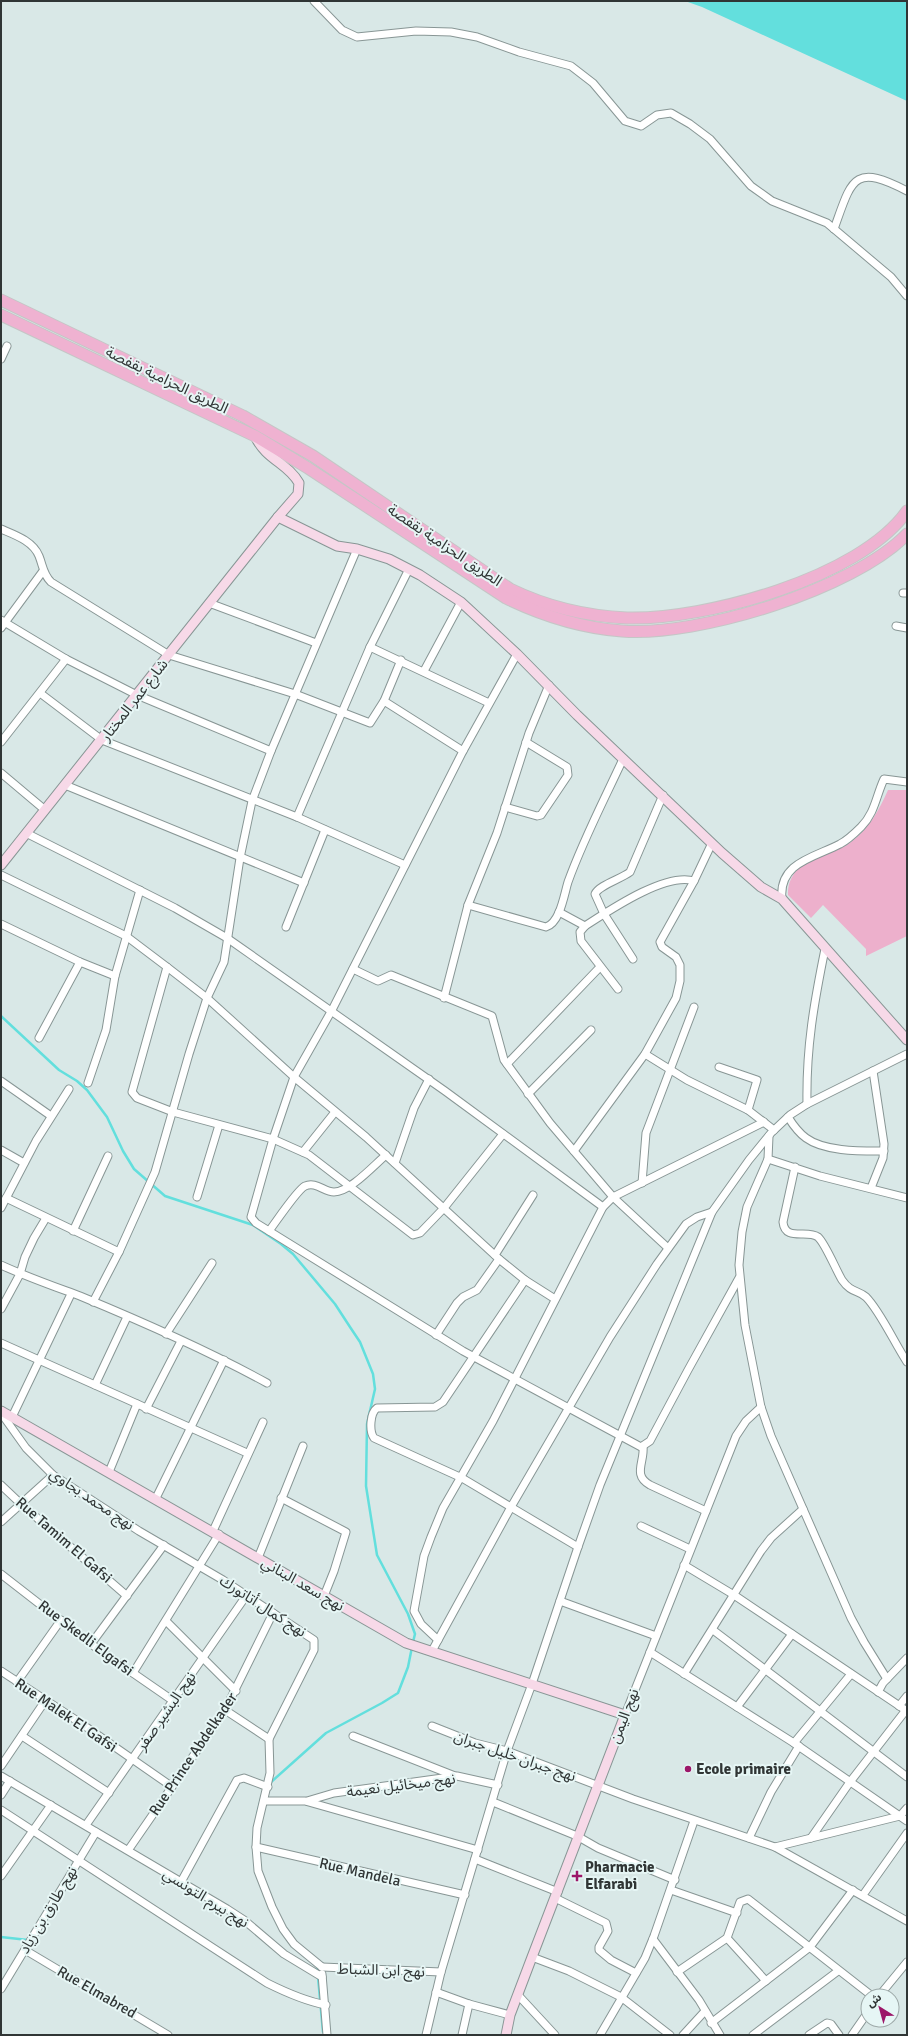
<svg xmlns="http://www.w3.org/2000/svg" width="908" height="2036" font-family="Signika,'Noto Sans Arabic',sans-serif">
<style>
.green{fill:#edb0cc}
.water{fill:#63dfdd}
.lines{fill:none;stroke-linecap:round;stroke-linejoin:round}
.stream{stroke:#63dfdd;stroke-width:2.5}
.street-casing{stroke:#889695;stroke-width:9}
.secondary-casing{stroke:#889695;stroke-width:11}
.primary-casing{stroke:#c5c6c6;stroke-width:13}
.street{stroke:#fff;stroke-width:7}
.secondary{stroke:#f7d9e8;stroke-width:9}
.primary{stroke:#efb2d1;stroke-width:11}
.poi-dot{fill:#9c1769;stroke:#e6f6f5;stroke-width:1.5}
.labels{text-anchor:middle;dominant-baseline:central;stroke-width:4;stroke-linejoin:round;paint-order:stroke}
.street-label{font-size:15px;fill:#303535;stroke:#e6f6f5}
.poi-label{font-size:15px;font-weight:bold;fill:#303535;stroke:#e6f6f5;text-anchor:start}
</style>
<rect width="100%" height="100%" fill="#d9e8e7"/>
<!-- green -->
<path class="green" d="M888,790h19v146l-41,20v-7l-43,-44 -12,13 -23,-23c0,-38 41,-36 63,-53 18,-13 28,-32 37,-52z"/>
<!-- water -->
<path class="water" d="M685,1h222v100l-205,-94z"/>
<g class="lines">
<!-- stream -->
<g class="stream">
<path d="M1,1016l58,54 18,11 10,9 20,27 16,34 11,18 31,27 88,29 28,19 12,10 42,50 15,23 10,15 13,32 2,15 -8,35 -1,62 11,69 31,59 7,20 -2,8"/>
<path d="M270,1783l56,-50 56,-30 16,-10 10,-26 4,-20"/>
<path d="M257,1815l4,-16"/>
<path d="M1,1937l27,3"/>
<path d="M317,1966l6,66"/>
</g>
<!-- street casing -->
<g class="street-casing">
<g id="street">
<path d="M314,1l28,29 15,7 59,-6 35,1 26,5 42,15 52,14 22,17 32,38 16,5 16,-11 14,-2 19,11 20,15 41,47 21,15 55,22 64,54 16,19"/>
<path d="M834,229c18,-50 19,-66 73,-38"/>
<path d="M1,359l6,-13"/>
<path d="M1,529c14,6 32,12 38,27 4,10 4,18 12,26l118,73 126,39 75,29 14,-22 17,-41"/>
<path d="M903,593h4"/>
<path d="M209,603l107,40"/>
<path d="M1,620l65,39 71,36 134,56"/>
<path d="M896,626l11,2"/>
<path d="M1,628l42,-57"/>
<path d="M370,647l119,56"/>
<path d="M517,654l-54,97 -131,259 -38,67 -21,62 -22,78 5,6 13,8 194,120 178,96 9,-6 38,-71 51,-92"/>
<path d="M424,671l37,-69"/>
<path d="M40,693l62,47 195,77 108,48"/>
<path d="M384,701l79,50"/>
<path d="M1,742l65,-83"/>
<path d="M1,773l44,37"/>
<path d="M65,785l239,98"/>
<path d="M505,807l32,9 4,-1 27,-40 -1,-8 -41,-25"/>
<path d="M297,817l73,-170 39,-78"/>
<path d="M26,833l149,75 52,30 218,153 158,116"/>
<path d="M1,875l125,61 41,31 40,31 87,79 72,60 133,122 26,21 30,19"/>
<path d="M782,899c-4,-37 34,-42 58,-55 8,-4 15,-11 21,-17 14,-14 15,-31 23,-48l23,3"/>
<path d="M468,905l78,22c14,-4 18,-32 22,-45 15,-42 36,-82 55,-123"/>
<path d="M559,912l26,14 -5,6 1,9 37,48"/>
<path d="M1,924l79,38 35,14"/>
<path d="M585,926c25,-16 81,-54 109,-45l18,-38"/>
<path d="M286,927l39,-97"/>
<path d="M633,959l-29,-45 -9,-20c4,-9 26,-15 35,-22l33,-77"/>
<path d="M167,967l-35,125 5,6 36,14 100,27 36,16 104,80 7,-2 24,-25 59,-74"/>
<path d="M353,969l25,12 13,-6 101,41 12,44 46,63 63,74 55,51"/>
<path d="M444,998l24,-93 29,-72 32,-100 20,-48"/>
<path d="M39,1038l41,-76"/>
<path d="M645,1054l42,26 61,30 26,20"/>
<path d="M507,1064l93,-97"/>
<path d="M719,1067l38,13 -9,30"/>
<path d="M1,1081l50,35"/>
<path d="M88,1083l18,-53 9,-54 25,-86"/>
<path d="M528,1094l63,-64"/>
<path d="M807,1104c-1,-56 7,-101 18,-155"/>
<path d="M788,1117c5,8 11,16 18,21 19,14 56,13 78,13"/>
<path d="M769,1136l-1,23 -21,48 -5,25 -3,33 6,60 16,82 10,29 80,182 13,24 23,37"/>
<path d="M1,1150l23,13"/>
<path d="M574,1151l71,-97 31,-56 4,-17v-16l-4,-8 -14,-10 -2,-5 34,-61"/>
<path d="M303,1152l32,-40"/>
<path d="M768,1159l52,17 87,22"/>
<path d="M395,1163l19,-55 15,-29"/>
<path d="M795,1167l-12,55c2,20 24,7 35,15 7,6 18,33 24,43 9,13 16,10 24,17 14,14 29,47 41,65"/>
<path d="M642,1183l4,-50 48,-126"/>
<path d="M871,1188l12,-30 1,-14 -11,-73"/>
<path d="M197,1197l22,-72"/>
<path d="M6,1198l113,54"/>
<path d="M1,1208l35,-67 33,-52"/>
<path d="M73,1231l35,-75"/>
<path d="M269,1231c7,-9 28,-41 36,-45 11,-5 19,6 29,6 16,0 40,-27 52,-37"/>
<path d="M495,1255l38,-60"/>
<path d="M1,1265c26,12 52,21 79,31 63,26 127,54 187,87"/>
<path d="M525,1280l-82,122 -8,5 -58,1c-7,5 -8,23 -3,30l88,40 116,69"/>
<path d="M93,1302l26,-50 36,-80 34,-118 18,-56 17,-36 16,-104 12,-57 19,-50 86,-202"/>
<path d="M1,1309l19,-35 5,-17 9,-19 12,-20"/>
<path d="M166,1334l46,-71"/>
<path d="M436,1335l21,-32 6,-6 14,-7 22,-31"/>
<path d="M1,1343l246,110"/>
<path d="M95,1385l32,-68"/>
<path d="M146,1409l35,-68"/>
<path d="M1,1413l25,35 27,27 86,56 84,49 91,60v10l-45,89 1,34 -13,55 -1,19 2,24 14,36 11,22 11,15 28,23"/>
<path d="M12,1417l59,-123"/>
<path d="M643,1446c2,16 -11,29 7,39l56,26"/>
<path d="M109,1472l28,-68"/>
<path d="M1,1485l20,19 106,92"/>
<path d="M156,1498l68,-138"/>
<path d="M281,1498l65,34 -12,39 -10,25"/>
<path d="M1,1522l52,-47"/>
<path d="M641,1526l49,23"/>
<path d="M213,1531l50,-109"/>
<path d="M258,1558l45,-112"/>
<path d="M684,1565l50,30 173,116"/>
<path d="M1,1574l90,70 81,56"/>
<path d="M560,1601l96,35"/>
<path d="M166,1621l70,70"/>
<path d="M713,1630l194,147"/>
<path d="M438,1640l-17,-16 -7,-13 10,-55 7,-19 12,-29 50,-87 110,-214 10,-10 151,-75"/>
<path d="M91,1644l73,-99"/>
<path d="M432,1651l79,-144 99,-170 47,-73 29,-40 11,-7 15,-5"/>
<path d="M650,1652l144,91 113,78"/>
<path d="M1,1671l78,51 92,64"/>
<path d="M133,1673l86,-139"/>
<path d="M684,1674l77,-123 10,-13 32,-29"/>
<path d="M17,1682l44,-62"/>
<path d="M878,1692l5,-9 24,-25"/>
<path d="M899,1706l8,-10"/>
<path d="M737,1707l55,-73"/>
<path d="M225,1710l44,29"/>
<path d="M625,1715l111,-279 10,-15 15,-14"/>
<path d="M432,1726l43,17 32,8 126,48 142,48 132,74"/>
<path d="M22,1736l87,57"/>
<path d="M353,1736l102,40"/>
<path d="M794,1743l57,-69"/>
<path d="M1,1766l44,-65"/>
<path d="M1,1776l226,133 17,11 40,34 38,23"/>
<path d="M1,1795l9,-14"/>
<path d="M264,1801h41l173,49"/>
<path d="M307,1801l27,-8 123,-17 41,9"/>
<path d="M493,1802l84,34 21,12 77,32"/>
<path d="M1,1810l266,173c18,9 38,18 59,22"/>
<path d="M86,1825l160,-229"/>
<path d="M749,1838l22,-46 28,-46"/>
<path d="M811,1838l39,-56 56,-72"/>
<path d="M256,1847l209,48"/>
<path d="M775,1847l125,-31 7,-8"/>
<path d="M129,1849l96,-139 48,-97"/>
<path d="M475,1859l83,33"/>
<path d="M1,1876l50,-71"/>
<path d="M181,1882l56,-102 7,-2 24,9"/>
<path d="M671,1890l66,23"/>
<path d="M863,1895l44,-62"/>
<path d="M555,1898l51,25 2,8 -9,16v3l12,10 25,13"/>
<path d="M727,1938l39,43"/>
<path d="M653,1939l46,61 21,35"/>
<path d="M25,1950l143,85"/>
<path d="M532,1957l37,14 52,26 49,38"/>
<path d="M322,1967l119,5"/>
<path d="M677,1972l50,-34 13,-36 8,-3 124,97"/>
<path d="M322,1974l5,61"/>
<path d="M1,1989l95,-157"/>
<path d="M436,1992l33,12 41,11"/>
<path d="M518,1995l37,40"/>
<path d="M879,1996l28,-34"/>
<path d="M711,2023l99,-76 43,-57"/>
<path d="M426,2035l15,-63 66,-221 25,-67 46,-137 22,-62 112,-273 37,-52 22,-27 19,-18 17,-11 100,-50"/>
<path d="M462,2035l7,-31"/>
<path d="M600,2035l45,-77 9,-22 40,-115"/>
<path d="M683,2035l22,-24"/>
<path d="M753,2035l85,-64"/>
<path d="M809,2035l18,-12 4,1 8,11"/>
<path d="M852,2035l16,-23"/>
</g>
</g>
<!-- secondary casing -->
<g class="secondary-casing">
<g id="secondary">
<path d="M255,436c11,24 33,27 44,47l-1,11 -20,23"/>
<path d="M1,865l277,-348 59,29 20,3 32,10 31,16 41,27 56,52 60,61 145,138 39,34 21,12 125,141"/>
<path d="M1,1411l405,232 219,72 -93,242 -22,58 -4,20"/>
</g>
</g>
<!-- primary casing -->
<g class="primary-casing">
<g id="primary">
<path d="M1,300l242,116 70,40 197,133c37,18 76,27 117,29 78,2 233,-40 280,-107"/>
<path d="M1,315l254,121 53,32 198,130c37,18 76,30 116,33 76,6 232,-42 285,-97"/>
</g>
</g>
<!-- street -->
<use href="#street" class="street"/>
<!-- secondary -->
<use href="#secondary" class="secondary"/>
<!-- primary -->
<use href="#primary" class="primary"/>
</g>
<!-- markers -->
<g class="poi-dot">
<circle cx="688" cy="1769" r="4"/>
<path d="M575 1870h4v4h4v4h-4v4h-4v-4h-4v-4h4z"/>
</g>
<g class="labels">
<!-- street labels -->
<g class="street-label">
<text transform="translate(167 380) rotate(26)">الطريق الحزامية بقفصة</text>
<text transform="translate(445 545) rotate(34)">الطريق الحزامية بقفصة</text>
<text transform="translate(134 700) rotate(-52)">شارع عمر المختار</text>
<text transform="translate(92 1499) rotate(34)">نهج محمد بجاوي</text>
<text transform="translate(64 1540) rotate(41)">Rue Tamim El Gafsi</text>
<text transform="translate(303 1584) rotate(30)">نهج سعد البناني</text>
<text transform="translate(263 1606) rotate(33)">نهج كمال أتاتورك</text>
<text transform="translate(86 1638) rotate(37)">Rue Skedli Elgafsi</text>
<text transform="translate(166 1711) rotate(-55)">نهج البشير صفر</text>
<text transform="translate(66 1715) rotate(34)">Rue Malek El Gafsi</text>
<text transform="translate(624 1716) rotate(-69)">نهج اليمن</text>
<text transform="translate(193 1754) rotate(-56)">Rue Prince Abdelkader</text>
<text transform="translate(515 1756) rotate(19)">نهج جبران خليل جبران</text>
<text transform="translate(401 1785) rotate(-7)">نهج ميخائيل نعيمة</text>
<text transform="translate(360 1872) rotate(13)">Rue Mandela</text>
<text transform="translate(206 1898) rotate(32)">نهج بيرم التونسي</text>
<text transform="translate(48 1910) rotate(-59)">نهج طارق بن زياد</text>
<text transform="translate(381 1970) rotate(2)">نهج ابن الشباط</text>
<text transform="translate(97 1992) rotate(30)">Rue Elmabred</text>
</g>
<!-- poi labels -->
<g class="poi-label">
<text x="696" y="1769">Ecole primaire</text>
<text x="585" y="1867">Pharmacie<tspan x="585" dy="17">Elfarabi</tspan></text>
</g>
</g>
<!-- border -->
<rect width="908" height="2036" fill="none" stroke="#303535" stroke-width="4"/>
<!-- north arrow -->
<g transform="translate(880 2008) rotate(323)"><circle r="19" fill="#e6f6f5" stroke="#9da9a8"/>
<path d="M0-3L7 15L0 10L-7 15Z" fill="#9c1769"/>
<text y="-6" font-size="11" font-weight="bold" text-anchor="middle" fill="#303535">ش</text>
</g>
</svg>
